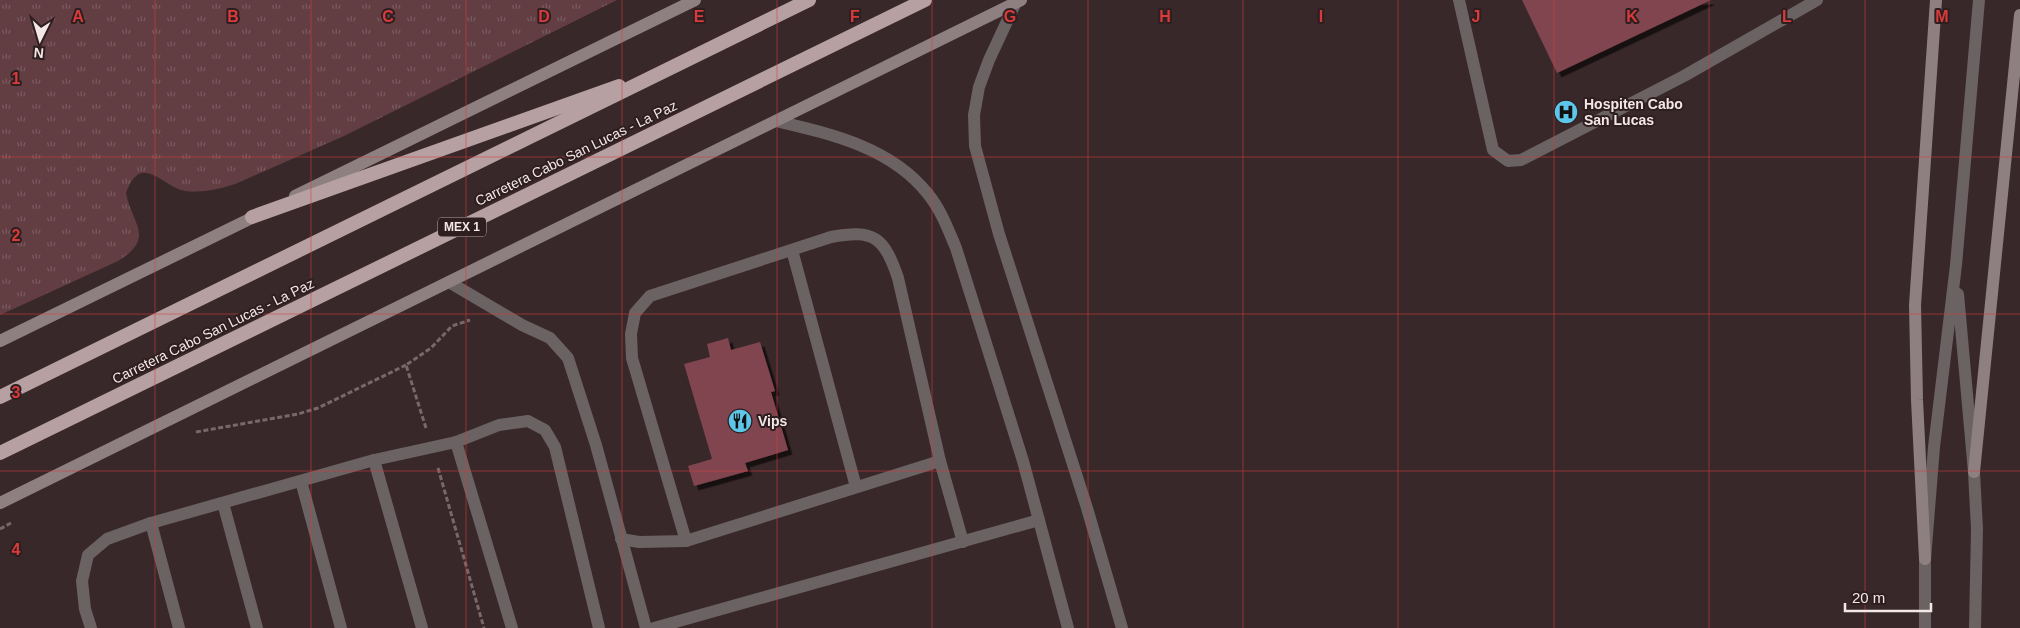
<svg xmlns="http://www.w3.org/2000/svg" width="2020" height="628" font-family="Helvetica,sans-serif">
<style>
.grass{fill:url(#grass-tufts)}
.building{fill:#80454f;filter:url(#shadow)}
.lines{fill:none;stroke-linecap:round;stroke-linejoin:round}
.path{stroke:#78686a;stroke-width:3;stroke-dasharray:5 2.5;stroke-linecap:butt}
.service{stroke:#6b6263;stroke-width:12}
.minor{stroke:#6b6263;stroke-width:12}
.secondary{stroke:#8e8081;stroke-width:12}
.trunk{stroke:#b6a0a2;stroke-width:14}
.grid{fill:none;stroke:#d93b3b;stroke-width:1;stroke-opacity:0.55}
.labels{text-anchor:middle;dominant-baseline:central;stroke-width:4;stroke-linejoin:round;paint-order:stroke}
.shield{fill:#2f1e20;stroke:#b8abac;stroke-width:1}
.shield-label{font-size:12px;font-weight:bold;fill:#f3e7e8}
.poi-label{font-size:14px;font-weight:bold;fill:#f3e7e8;stroke:#2f1e20;text-anchor:start}
.street-label{font-size:14px;fill:#f3e7e8;stroke:#2f1e20}
.grid-label{font-size:16px;text-anchor:middle;font-weight:bold;fill:#d93b3b;stroke:#2f1e20;stroke-width:4;stroke-linejoin:round;paint-order:stroke}
</style>
<defs>
<pattern id="grass-tufts" width="24" height="20" patternUnits="userSpaceOnUse" patternTransform="scale(1.25)"><rect width="24" height="20" fill="#623e43"/><path d="M3 7l-1-3M5 7V3M7 7l1-3M15 17l-1-3M17 17v-4M19 17l1-3" fill="none" stroke="#795a5e"/></pattern>
<filter id="shadow"><feDropShadow dx="4.5" dy="4.5" stdDeviation="0" flood-color="#0009"/></filter>
</defs>
<rect width="100%" height="100%" fill="#39282a"/>
<!-- grass -->
<path class="grass" d="M0,0h617l-273,136 -109,48c-16,5 -32,9 -50,7 -23,-4 -44,-40 -59,2 6,32 30,44 -8,68l-118,54z"/>
<!-- building -->
<g class="building">
<path d="M1522,0h189l-154,73z"/>
<path d="M728,338l3,12 29,-8 15,49 -4,1 17,58 -43,13 3,8 -54,15 -6,-20 24,-7 -28,-95 26,-7 -3,-13z"/>
</g>
<g class="lines">
<!-- path -->
<g class="path">
<path d="M426,428l-20,-63 25,-17 21,-22 18,-6"/>
<path d="M196,432l102,-18 20,-6 88,-43"/>
<path d="M438,468l46,160"/>
<path d="M0,529l11,-6"/>
</g>
<!-- service -->
<g class="service">
<path d="M1459,0l34,150 15,11 13,-1 163,-84 133,-76"/>
<path d="M792,250l64,237"/>
<path d="M449,282l73,43 28,13 18,20 28,87 50,183"/>
<path d="M456,442l56,186"/>
<path d="M374,460l48,168"/>
<path d="M301,481l40,147"/>
<path d="M223,503l34,125"/>
<path d="M151,523l28,105"/>
<path d="M621,539l18,3 47,-1 254,-80 23,81"/>
<path d="M686,541l-54,-183 -1,-24 4,-21 15,-17 181,-59c43,-8 53,0 67,41l42,183"/>
<path d="M91,628l-6,-19 -3,-28 6,-26 19,-16 44,-16 223,-63 82,-18 43,-17 29,-4 17,9 10,17 44,181"/>
<path d="M654,628l385,-108"/>
</g>
<!-- minor -->
<g class="minor">
<path d="M1016,2l-27,58 -10,27 -5,28 1,31 24,88 88,274 35,120"/>
<path d="M776,121c55,13 115,26 152,73 13,16 20,35 28,54l67,213 45,167"/>
<path d="M1958,294l16,178 3,57 -2,99"/>
<path d="M1925,628v-69l9,-112 22,-182 23,-265"/>
</g>
<!-- secondary -->
<g class="secondary">
<path d="M295,196l400,-196"/>
<path d="M0,341l262,-128"/>
<path d="M1974,472l46,-457"/>
<path d="M0,503l1021,-503"/>
<path d="M1925,559l-8,-159 -2,-95 21,-305"/>
</g>
<!-- trunk -->
<g class="trunk">
<path d="M252,217l367,-131"/>
<path d="M0,397l809,-397"/>
<path d="M0,453l925,-453"/>
</g>
</g>
<!-- grid -->
<path class="grid" d="M155,0v628M311,0v628M466,0v628M622,0v628M777,0v628M932,0v628M1088,0v628M1243,0v628M1398,0v628M1554,0v628M1709,0v628M1865,0v628M0,157h2020M0,314h2020M0,471h2020"/>
<!-- icons -->
<defs>
<g id="hospital-disc" transform="scale(1.25)"><circle r="9.5" fill="#5cc7e8" stroke="#2f1e20"/><path d="M-5-5h3v3.5h4V-5h3V5h-3V1.5h-4V5h-3Z" fill="#111"/></g>
<g id="restaurant-disc" transform="scale(1.25)"><circle r="9.5" fill="#5cc7e8" stroke="#2f1e20"/><path d="M-5-6h1v4h1v-4h1v4h1v-4h1v5L-1.5 .5V6h-2V.5L-5-1ZM5-6V6H3V1.5H1.5Q1.5-4 5-6Z" fill="#111"/></g>
</defs>
<g fill-rule="evenodd">
<use href="#hospital-disc" x="1566" y="112"/>
<use href="#restaurant-disc" x="740" y="421"/>
</g>
<g class="labels">
<!-- shield labels -->
<rect class="shield" x="438" y="217.5" width="48" height="19" rx="4"/>
<g class="shield-label">
<text x="462" y="227">MEX 1</text>
</g>
<!-- poi labels -->
<g class="poi-label">
<text x="1584" y="104">Hospiten Cabo<tspan x="1584" dy="16">San Lucas</tspan></text>
<text x="758" y="421">Vips</text>
</g>
<!-- street labels -->
<g class="street-label">
<text transform="translate(576 153) rotate(-26)">Carretera Cabo San Lucas - La Paz</text>
<text transform="translate(213 331) rotate(-26)">Carretera Cabo San Lucas - La Paz</text>
</g>
</g>
<g class="grid-label">
<text x="78" y="22">A</text>
<text x="233" y="22">B</text>
<text x="388" y="22">C</text>
<text x="544" y="22">D</text>
<text x="699" y="22">E</text>
<text x="855" y="22">F</text>
<text x="1010" y="22">G</text>
<text x="1165" y="22">H</text>
<text x="1321" y="22">I</text>
<text x="1476" y="22">J</text>
<text x="1632" y="22">K</text>
<text x="1787" y="22">L</text>
<text x="1942" y="22">M</text>
<text x="16" y="84">1</text>
<text x="16" y="241">2</text>
<text x="16" y="398">3</text>
<text x="16" y="555">4</text>
</g>
<!-- north arrow -->
<g transform="translate(40 40) rotate(185)" stroke="#2f1e20" stroke-width="4" paint-order="stroke">
<path d="M0-4L9 19L0 12L-9 19Z" fill="#f3e7e8"/>
<text y="-8" font-size="14" font-weight="bold" text-anchor="middle" fill="#f3e7e8">N</text>
</g>
<!-- scale -->
<path d="M1845 603v8h86v-8" fill="none" stroke="#f3e7e8" stroke-width="2.5"/>
<text x="1852" y="603" font-size="15" fill="#f3e7e8" stroke="#2f1e20" stroke-width="4" paint-order="stroke">20 m</text>
</svg>
